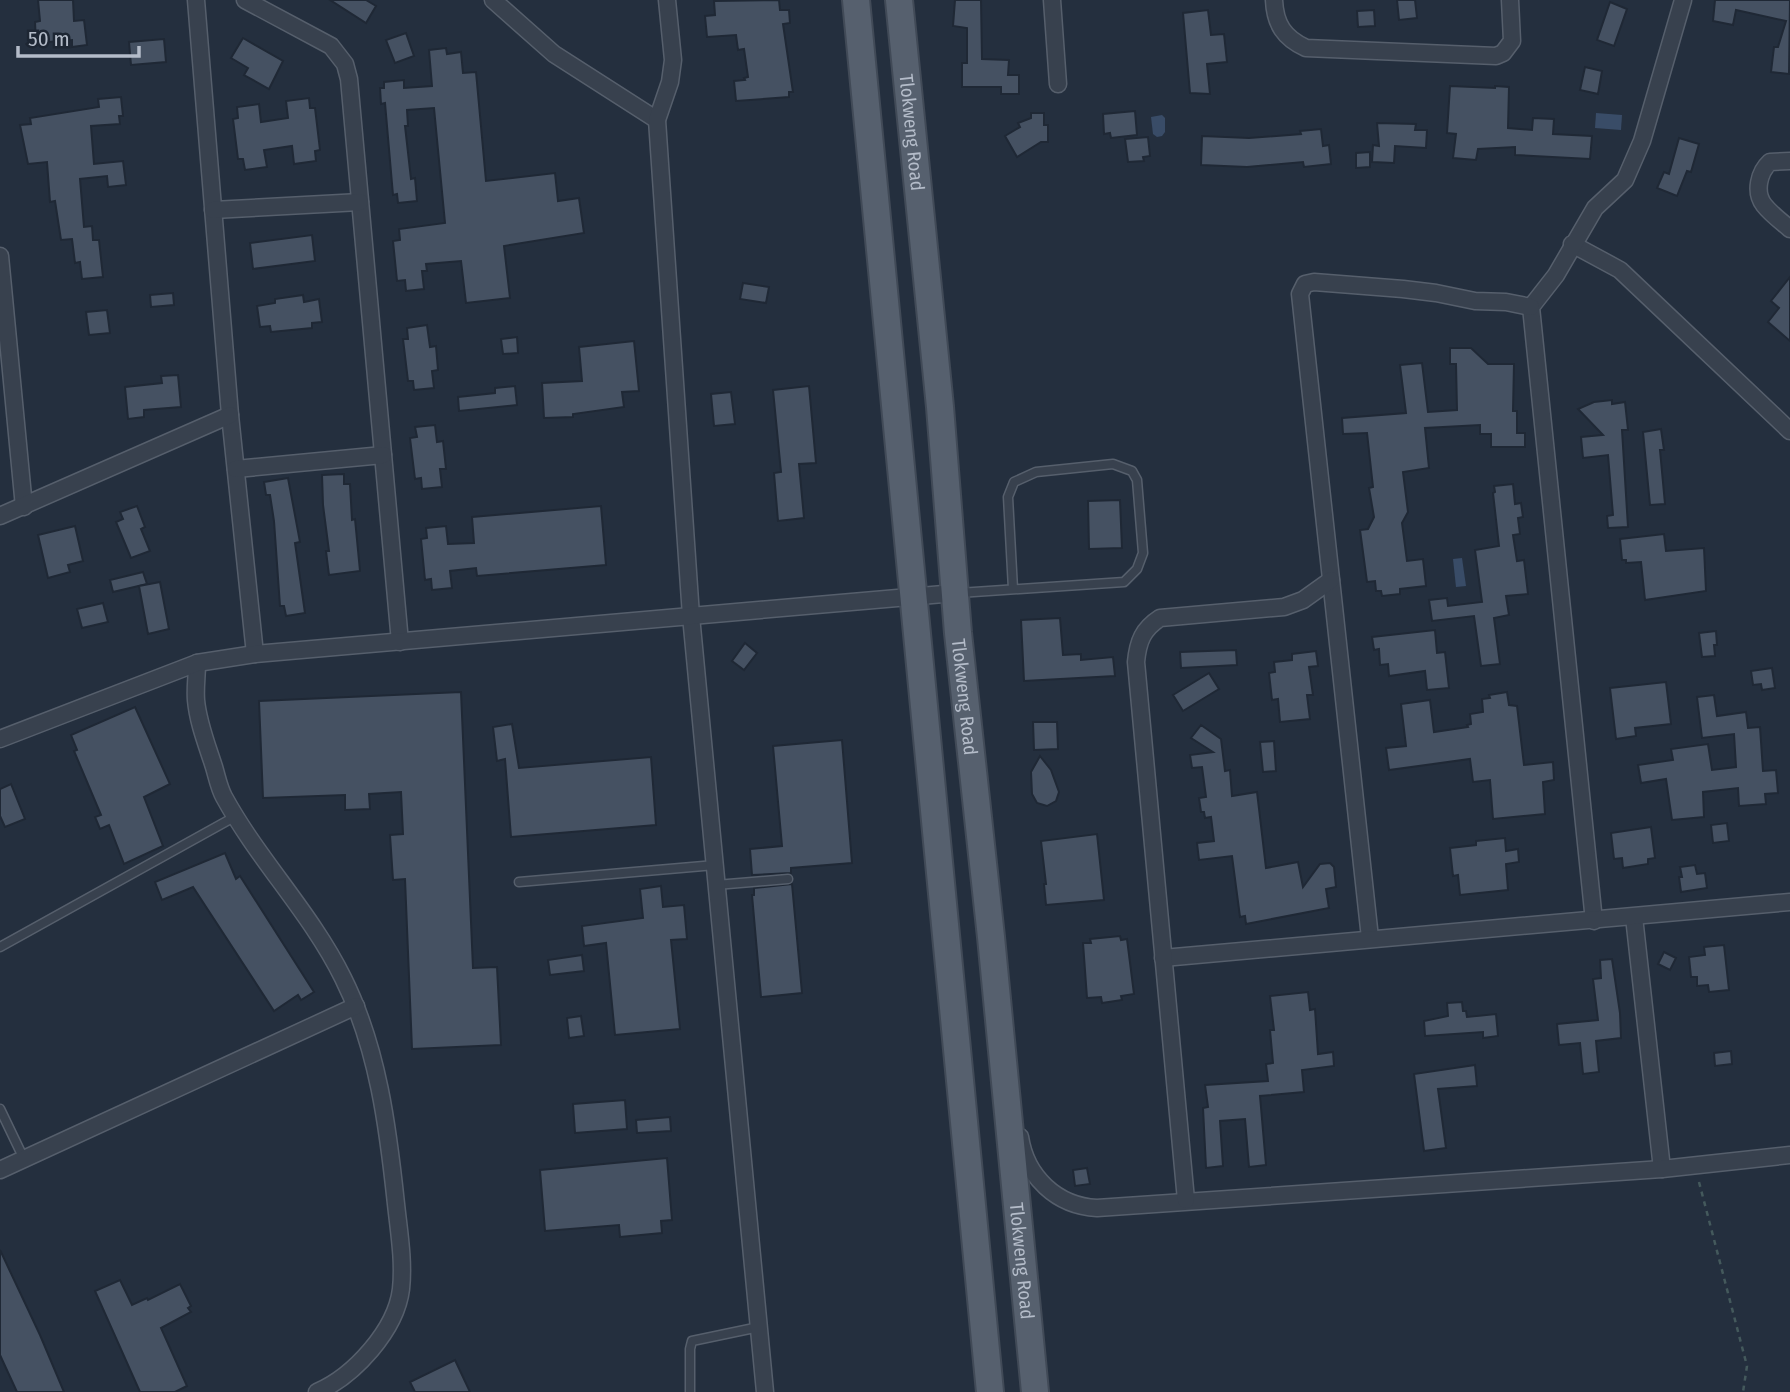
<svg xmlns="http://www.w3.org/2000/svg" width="1790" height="1392" font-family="'Fira Sans Condensed',sans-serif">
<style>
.water{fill:#394c67}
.building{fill:#455162;stroke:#1f2835;stroke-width:2}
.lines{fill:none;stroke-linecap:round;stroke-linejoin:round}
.lane-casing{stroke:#565f6c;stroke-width:11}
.street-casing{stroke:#565f6c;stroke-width:19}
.primary-casing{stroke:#414a57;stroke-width:30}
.path{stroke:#44595c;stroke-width:2.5;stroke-dasharray:5 5;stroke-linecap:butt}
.lane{stroke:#38414e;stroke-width:8}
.street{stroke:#38414e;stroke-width:16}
.primary{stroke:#56606e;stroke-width:26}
.labels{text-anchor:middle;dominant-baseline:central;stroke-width:5;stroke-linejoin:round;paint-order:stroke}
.street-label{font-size:19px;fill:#b4bcc9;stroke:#1d2633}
</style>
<rect width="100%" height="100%" fill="#242f3e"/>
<!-- water -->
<g class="water">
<path d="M1596,113l26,2 -1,15 -26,-2z"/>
<path d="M1162,115l3,3v14l-3,4 -5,1 -4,-3 -2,-17z"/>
<path d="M1462,558l4,28 -10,1 -3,-28z"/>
</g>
<!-- building -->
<g class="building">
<path d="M38,0h35l1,21 10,-1 3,25 -15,2v-7l-36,3 -1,-21 5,-1z"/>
<path d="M330,0h36l10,6 -10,17z"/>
<path d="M779,0l1,10h9l1,13 -7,1 10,68h-4v5l-53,4 -2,-20 11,-1 -1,-2 4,-1 -4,-28 -6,1 -2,-15 -29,2 -2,-21 10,-1 -1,-14z"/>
<path d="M955,0h26l1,59 27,1 -1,15h11v19h-18v-7h-39v-24h5v-35l-14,-2z"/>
<path d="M1397,0h18l2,18 -18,2z"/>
<path d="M1715,0h75l-1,74 -18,-2 3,-25h4l8,-26 -50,-11 -3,15 -20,-4z"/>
<path d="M1610,2l17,7 -13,37 -17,-6z"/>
<path d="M1208,10l3,25 13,-1 3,28 -20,2 3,30 -20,-1 -7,-80z"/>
<path d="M1374,10l1,16 -17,1 -1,-16z"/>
<path d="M406,33l8,23 -19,7 -9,-23z"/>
<path d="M243,38l40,23 -14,28 -25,-14 4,-7 -17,-10z"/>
<path d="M164,39l2,23 -35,3 -2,-23z"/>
<path d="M446,48l1,6 14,-2 2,21 13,-1 10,109 69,-8 3,28 21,-3 5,35 -80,13 6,52 -44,5 -5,-42 -35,3 1,7h-5l2,18 -18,2 -1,-11 -8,1 -4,-40 7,-1 -1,-11 46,-6 -11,-115 -27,2 1,16h-3l6,53 4,-1 2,23 -19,2 -1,-9 -4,1 -8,-92 -4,1 -1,-16h4v-6l20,-2v8l28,-2 -3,-36z"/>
<path d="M1585,67l17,4 -4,23 -18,-4z"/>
<path d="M1450,86l45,2v-2l14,1 -1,41 24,2 1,-12 21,1 -1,15 39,2 -2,23 -75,-4v-8l-37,2 -2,11 -23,-2 3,-24 -9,-1z"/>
<path d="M121,97l2,19h-4l1,8 -29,2 3,38 29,-3 3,24 -18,2 -1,-11 -27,3 4,48 8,-1 1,14h6l4,37 -21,2 -2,-17 -5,1 -3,-24 -11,1 -6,-39 -5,1 -3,-40 -19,2 -8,-39 11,-1 -1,-6 69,-11 -1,-8z"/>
<path d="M309,98l1,10h5l5,42 -5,1 1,10 -22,3 -2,-18 -28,4 3,17 -22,3 -2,-11h-5l-5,-40 5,-1 -1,-11 22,-3 2,18 27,-4 -2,-17z"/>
<path d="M1135,111l2,24 -26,3 -1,-5 -6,1 -1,-20z"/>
<path d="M1031,113h13v12h4v17h-7l-24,15 -12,-21 15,-9 -2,-4 13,-5z"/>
<path d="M1377,123l39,1 -1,6h12l-1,18 -31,-2 -1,17 -22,-1 1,-17 6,1z"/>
<path d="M1321,129l2,17 6,-1 2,19 -27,3 -1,-5 -56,5 -46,-2 1,-29 47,2 52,-4 -1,-3z"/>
<path d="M1148,137l2,19 -7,1 1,4 -16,1 -3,-23z"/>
<path d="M1679,138l20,6 -8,28 -4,-1 -10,25 -20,-8 7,-16 5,2z"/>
<path d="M1370,152v15l-14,1v-15z"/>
<path d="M312,235l3,26 -62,8 -3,-26z"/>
<path d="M1790,277v64l-22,-19 11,-14 -8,-7z"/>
<path d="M743,283l26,4 -3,16 -26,-4z"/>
<path d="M173,293l1,12 -23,2 -1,-12z"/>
<path d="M303,295l1,7 15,-3 3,23 -10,1v5l-41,4 -1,-6 -10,1 -3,-21 18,-3v-4z"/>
<path d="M107,310l3,23 -21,2 -3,-23z"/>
<path d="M427,325l3,22 6,-1 2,24 -6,1 2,17 -20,2 -1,-9h-5l-5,-42h5l-1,-11z"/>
<path d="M517,337l1,16 -15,1 -2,-15z"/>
<path d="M634,341l5,50 -17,1 2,15 -51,7v3l-29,1 -2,-35 40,-2 -3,-34z"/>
<path d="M1450,348h21l17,16h26l-1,47h4v22h8v14h-34v-13h-11v-9l-55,3 4,40 -26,4 5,40 -6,11 5,38 16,-2 3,27 -26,3v5l-18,2 -1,-5h-5l-1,-10 -8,1 -7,-52 8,-1 6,-12 -5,-29 4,-1 -6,-54 -24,1 -1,-16 64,-5 -6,-48 22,-2 6,49 29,-2 -1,-46h-6z"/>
<path d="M178,375l3,32 -37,3v7l-16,2 -3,-32 37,-4 -1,-7z"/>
<path d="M515,386l2,19 -58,6 -1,-14 37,-4v-5z"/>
<path d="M809,386l7,77 -17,1 5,54 -26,3 -4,-48 7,-1 -8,-82z"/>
<path d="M731,392l4,32 -21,2 -3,-32z"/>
<path d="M1612,400v4l13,-2 3,28h-6l6,97 -20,1 -1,-12 6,-1 -5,-60 -25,3 -2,-21 22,-2 -25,-26 16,-7z"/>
<path d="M435,425l2,17 6,-1 3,28h-6l2,18 -20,2 -1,-11 -6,1 -5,-41 7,-1 -2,-10z"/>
<path d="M1661,429l3,21h-4l5,54 -15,1 -7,-73z"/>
<path d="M344,474v10h6l2,36 3,-1 5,52 -31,4 -3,-24h3l-6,-46 -1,-30z"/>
<path d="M288,478l12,64 -5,1 10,70 -19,3 -2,-10h-4l-6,-85 -4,-26h-4l-2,-13z"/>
<path d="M1513,484l2,20 6,-1 2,14 -5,1 2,16 -7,1 4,26 7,-1 4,34 -22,2 3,19 -15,3 6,46 -19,2 -7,-50 -42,5 -3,-21 18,-2 1,8 34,-4 -7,-52 24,-4 -6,-53 2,-1 -1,-6z"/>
<path d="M1120,500l2,48 -33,1 -1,-48z"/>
<path d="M137,506l8,21 -4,2 9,22 -19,7 -15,-36 7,-3 -3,-7z"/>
<path d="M601,506l5,59 -129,11 -1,-8 -26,3 2,17 -20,2 -1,-11 -6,1 -4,-41 6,-1 -1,-10 20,-2 2,18 26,-1 -2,-26z"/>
<path d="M75,526l8,35 -15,4 2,7 -22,6 -10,-43z"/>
<path d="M1664,534l2,17 38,-3 2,43 -61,9 -4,-38 -15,1v-3h-4l-2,-21z"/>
<path d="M143,572l4,12 -34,8 -3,-12z"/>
<path d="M160,582l9,47 -21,5 -9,-48z"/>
<path d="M103,603l5,19 -26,6 -5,-19z"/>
<path d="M1060,618l3,37 18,-1v6l32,-3 2,19 -91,5 -3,-61z"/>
<path d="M1435,630l2,23 8,-1 4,36 -22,2 -2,-19 -36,5 -1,-12 -8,1 -1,-16 -5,1 -2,-13z"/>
<path d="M1716,631l1,14h-3l1,11 -13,1 -3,-24z"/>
<path d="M745,643l12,10 -13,17 -12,-9z"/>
<path d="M1236,650l1,15 -56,3 -1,-16z"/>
<path d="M1316,651l2,15 -9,1 4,28h-6l3,24 -30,3 -2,-23 -6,1 -3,-27 6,-1 -1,-10 18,-2v-6z"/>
<path d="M1772,668l3,20 -13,2 -1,-6 -8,1 -2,-14z"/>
<path d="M1209,673l10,16 -36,22 -10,-16z"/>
<path d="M1666,682l5,42 -36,4 1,8 -20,3 -6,-51z"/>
<path d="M461,692l12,276 24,-1 4,78 -89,4 -7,-170 -12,1 -3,-45 13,-1 -2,-42 -32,2 1,15 -25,1v-15l-82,3 -4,-97z"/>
<path d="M1507,692l2,13 8,1 7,59 29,-3 1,18 -11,2 2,32 -52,5 -3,-39 -17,2 -3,-23 -81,11 -3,-22 20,-2 -5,-42 29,-4 4,32 34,-5 -1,-2 4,-1 -1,-10 13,-2 -1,-13 8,-1 -1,-3z"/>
<path d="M1714,695l3,21 29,-4 2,16 12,-1 3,44 13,-1 2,23 -13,1 1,10 -27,2 -1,-18 -35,4 1,25 -32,3 -6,-41 -25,4 -3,-18 35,-5 -2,-11 37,-5 4,26 24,-3 -2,-33 -32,4 -5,-41z"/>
<path d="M135,707l35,77 -26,13 19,49 -39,18 -15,-39 -9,4 -5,-12 6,-2 -27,-64 3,-1 -6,-15z"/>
<path d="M1033,722h24l1,27 -24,1z"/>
<path d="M512,724l7,44 132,-11 5,68 -145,12 -6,-78 -8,2 -4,-34z"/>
<path d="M1201,725l20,14 4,32 5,-1 2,26 25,-4 9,76 32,-6 5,25 17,-23 10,-1 4,4 2,20 -10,2 3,19 -83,16 -1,-8 -5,1 -8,-61 -33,4 -2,-17 17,-2 -3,-24 -6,1 -1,-6h-3l-2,-14 7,-1 -4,-30 -10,1 -2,-13 23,-3 -22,-14z"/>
<path d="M842,740l10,123 -61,5v5l-39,2 -2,-26 32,-3 -9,-100z"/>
<path d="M1274,741l2,30 -13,1 -3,-30z"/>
<path d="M1040,756l11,14 8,22 -3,9 -9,5 -10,-3 -5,-9 -1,-22z"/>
<path d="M11,784l14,35 -20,8 -5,-11v-27z"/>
<path d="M1727,823l2,18 -16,2 -2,-18z"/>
<path d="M1651,827l4,31 -7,1v5l-25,4 -1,-10 -8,1 -3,-26z"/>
<path d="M1097,834l7,66 -58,5 -2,-21h2l-5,-43z"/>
<path d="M1505,838l1,13 12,-2 1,13 -13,2 2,26 -48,5 -2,-20 -5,1 -3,-28 26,-3v-4z"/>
<path d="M225,853l11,26 4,-3 74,116 -13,8 -3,-5 -24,16 -81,-124 -31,13 -7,-18z"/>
<path d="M1695,865l2,9 8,-1 2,15 -26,4 -2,-15h3l-2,-10z"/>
<path d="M792,884l10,109 -41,4 -9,-102h2v-7z"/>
<path d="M661,886l2,21 21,-2 3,34 -16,1 9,89 -65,6 -9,-92 -22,3 -2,-20 61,-8 -3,-29z"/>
<path d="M1120,936l1,4 6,-1 7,55 -13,2 1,4 -20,3 -1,-6 -14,1 -4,-55h8l-1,-4z"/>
<path d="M1724,945l5,45 -20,2 -1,-7 -11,1v-9h-6l-2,-20 16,-2 -1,-8z"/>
<path d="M1664,952l12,6 -6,12 -12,-6z"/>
<path d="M582,955l2,16 -34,4 -2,-15z"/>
<path d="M1612,959l8,54 1,25 -25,3 3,31 -16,2 -3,-31 -21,2 -2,-21 41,-4 -5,-41 8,-1 -1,-18z"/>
<path d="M1308,992l2,18 5,-1 3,45 15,-2 1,14 -32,4 2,22 -44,4 6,69 -17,2 -4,-48 -25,2 3,45 -17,2 -3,-60 5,-1 -3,-22 63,-4 -2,-17 7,-1 -3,-33h4l-4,-34z"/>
<path d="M1462,1002l1,9h3l1,6 29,-3 2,22 -15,2v-6l-58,4 -1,-15 24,-5 -1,-13z"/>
<path d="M581,1016l3,20 -15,2 -2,-20z"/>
<path d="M1731,1051l1,13 -17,2 -1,-13z"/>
<path d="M1475,1065l2,21 -39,3 8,59 -22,3 -10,-77z"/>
<path d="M625,1100l2,29 -52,4 -2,-29z"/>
<path d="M670,1117l1,14 -34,2 -1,-13z"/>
<path d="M667,1158l5,62 -11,1 1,12 -42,4 -1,-12 -74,6 -5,-61z"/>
<path d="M1087,1168l3,16 -15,2 -2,-16z"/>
<path d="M0,1250l40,85 24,57h-47l-17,-37z"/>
<path d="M120,1280l12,25 15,-7 1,2 32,-16 11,22 -3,2 3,4 -30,16 26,58 -12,6h-35l-45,-101z"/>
<path d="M455,1360l15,32h-55l-5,-10z"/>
</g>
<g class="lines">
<!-- lane casing -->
<g class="lane-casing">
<g id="lane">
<path d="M959,593l165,-11 13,-13 6,-16 -6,-73 -5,-9 -19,-7 -77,8 -22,10 -6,15 5,92"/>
<path d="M519,882l196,-17"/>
<path d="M716,885l72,-6"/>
<path d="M0,947l236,-131"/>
<path d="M0,1109l24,50"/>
<path d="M690,1392v-43l2,-8 67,-14"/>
</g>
</g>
<!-- street casing -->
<g class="street-casing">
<g id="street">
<path d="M196,0l34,415 25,239"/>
<path d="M245,0l86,46 14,18 4,15 51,563"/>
<path d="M493,0l61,54 103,66"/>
<path d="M667,0l6,60 -3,22 -13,38 34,496 74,776"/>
<path d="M1052,0l6,84"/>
<path d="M1274,0c1,24 10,38 32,48l190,8 7,-3 9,-12 -2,-41"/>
<path d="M1790,161l-20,1c-11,10 -16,30 -6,43 7,9 18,17 26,24"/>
<path d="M213,210l147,-8"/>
<path d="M1572,244l48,26 170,161"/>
<path d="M0,256l24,251"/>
<path d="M236,469l147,-14"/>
<path d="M0,516l230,-101"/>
<path d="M197,663c0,12 -2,25 -1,37 2,23 11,45 18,67 3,10 5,21 10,30 35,64 87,116 119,181 35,70 45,150 53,226 3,28 8,57 5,85 -5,41 -47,87 -84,103"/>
<path d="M0,739l197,-76 58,-9 700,-61"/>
<path d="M1634,917l28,252"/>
<path d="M1594,921l-63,-614 25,-32 39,-67 30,-28 17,-39 41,-141"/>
<path d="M1370,938l-70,-644 5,-10 9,-2 89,7 33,4 39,8 31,1 25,5"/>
<path d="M1163,958l627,-56"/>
<path d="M1020,1137c6,40 37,69 77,71l565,-39 128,-14"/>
<path d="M0,1170l356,-164"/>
<path d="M1186,1200l-50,-538c2,-21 7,-33 24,-44l124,-11 19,-7 28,-20"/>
</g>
</g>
<!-- primary casing -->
<g class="primary-casing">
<g id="primary">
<path d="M856,0l134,1392"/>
<path id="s1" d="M899,0l41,407 18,226 33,304 44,455"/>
</g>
</g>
<!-- path -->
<path class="path" d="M1699,1182l48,184 -4,26"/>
<!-- lane -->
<use href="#lane" class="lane"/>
<!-- street -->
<use href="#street" class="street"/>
<!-- primary -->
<use href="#primary" class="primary"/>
</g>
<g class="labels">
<!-- street labels -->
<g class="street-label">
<text stroke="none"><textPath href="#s1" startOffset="133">Tlokweng Road</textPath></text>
<text stroke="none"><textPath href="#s1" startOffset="700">Tlokweng Road</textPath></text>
<text stroke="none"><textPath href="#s1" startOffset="1267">Tlokweng Road</textPath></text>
</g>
</g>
<!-- scale -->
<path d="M18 46v10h121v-10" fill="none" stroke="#b4bcc9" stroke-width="3.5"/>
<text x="28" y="46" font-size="21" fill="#b4bcc9" stroke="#1d2633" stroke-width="5" paint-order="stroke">50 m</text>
</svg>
